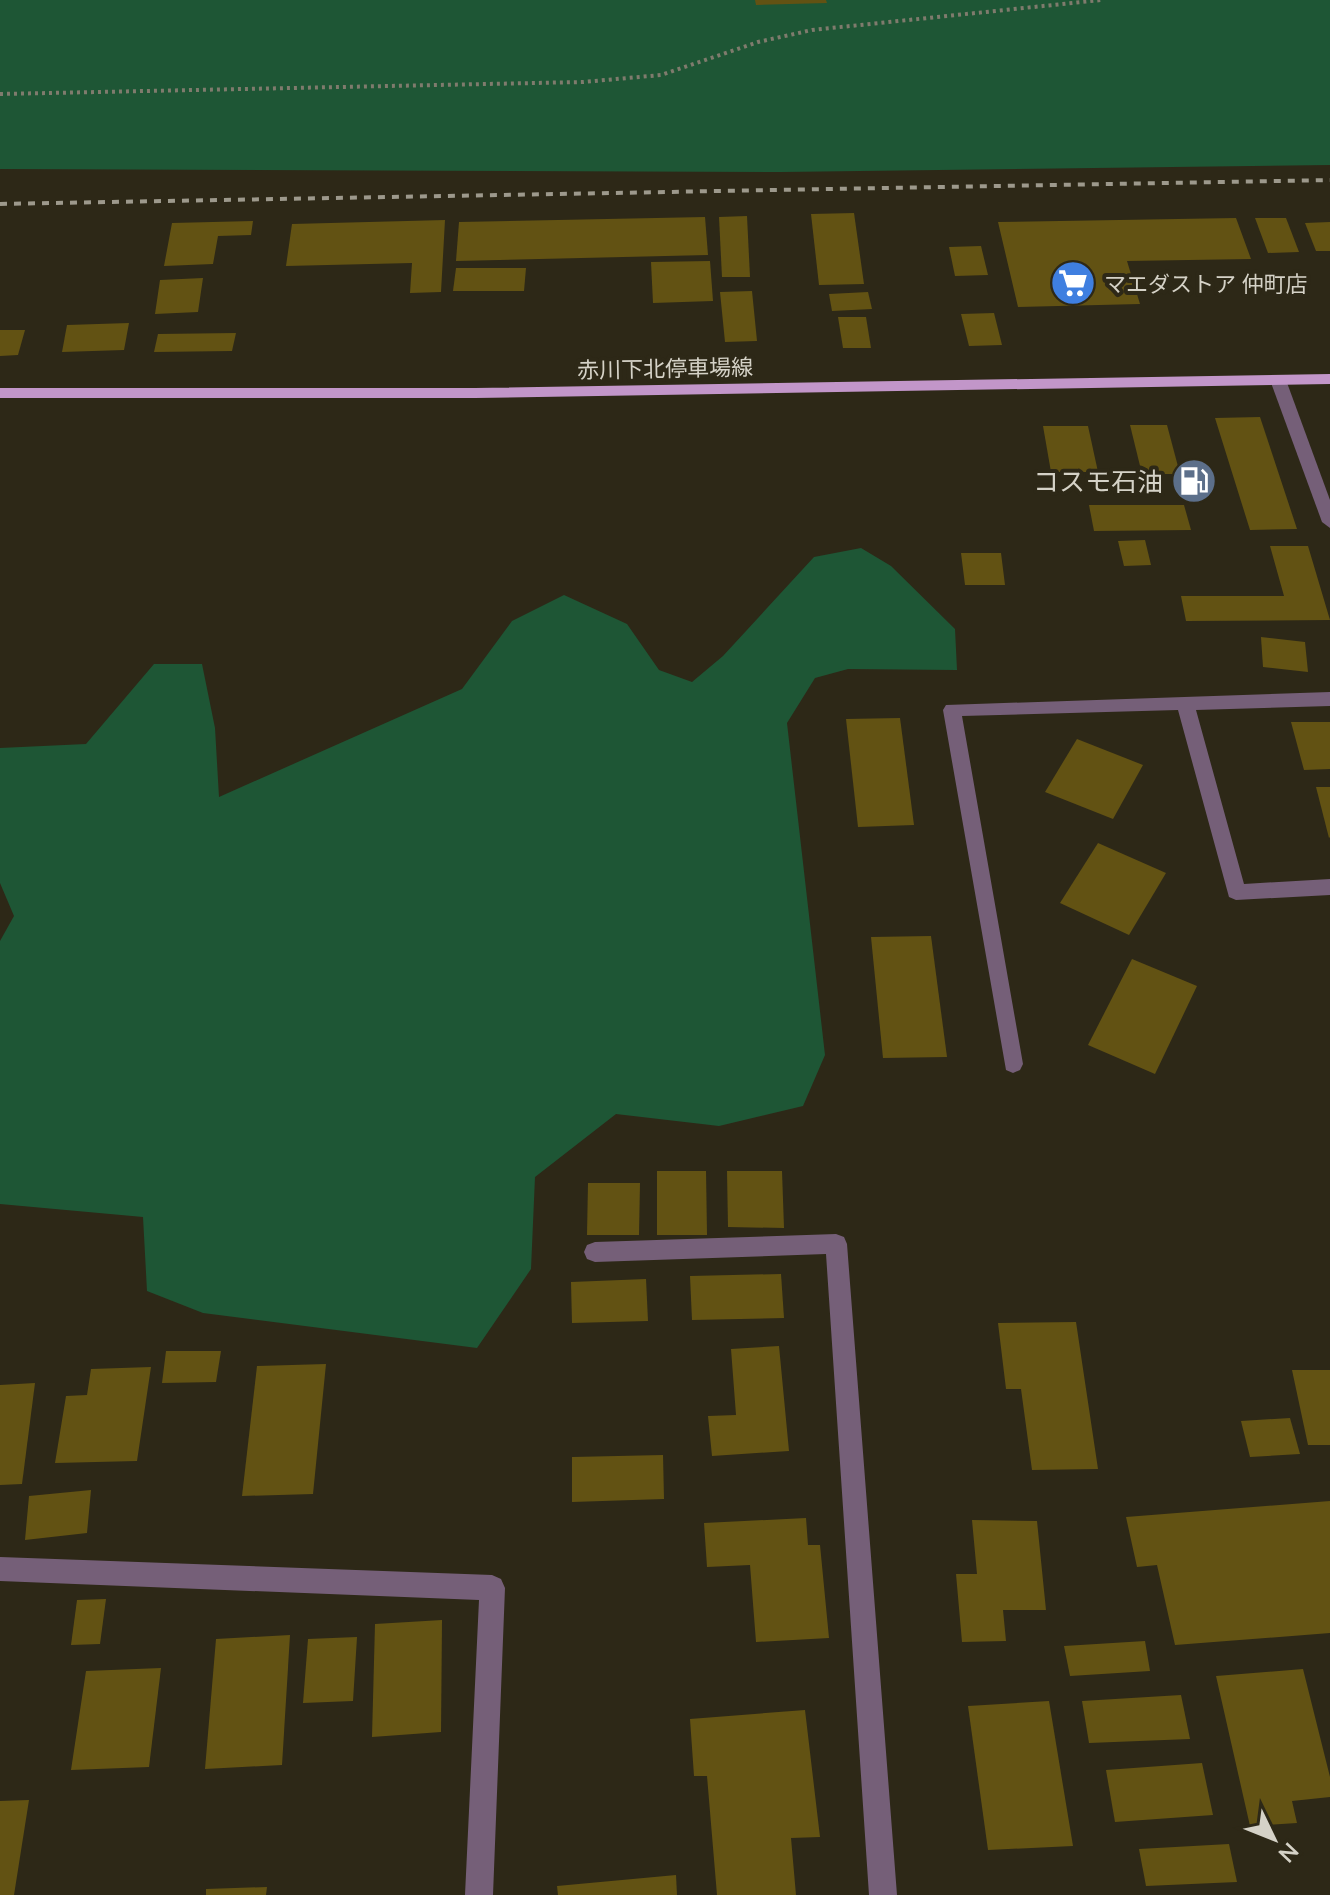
<svg xmlns="http://www.w3.org/2000/svg" width="1330" height="1895" font-family="Lato,'Noto Sans JP',sans-serif">
<style>
.green{fill:#1e5635}
.building{fill:#625213}
.lines{fill:none;stroke-linecap:round;stroke-linejoin:round}
.path{stroke:#7f7b6d;stroke-width:4;stroke-dasharray:3 4;stroke-linecap:butt}
.minor{fill:#755f78;fill-rule:evenodd}
.major{fill:#c296c9;fill-rule:evenodd}
.rail{stroke:#9d998c;stroke-width:4;stroke-dasharray:7 7;stroke-linecap:butt}
.labels{text-anchor:middle;dominant-baseline:central;stroke-width:8;stroke-linejoin:round;paint-order:stroke}
.far-poi-label{font-size:22px;fill:#d5d2c7;stroke:#2d2817;text-anchor:start}
.far-street-label{font-size:22px;fill:#d5d2c7;stroke:#2d2817}
.poi-label{font-size:26px;fill:#d5d2c7;stroke:#2d2817;text-anchor:end}
</style>
<rect width="100%" height="100%" fill="#2d2817"/>
<!-- green -->
<g class="green">
<path d="M0,0h1330v165l-548,7 -782,-3z"/>
<path d="M861,548l30,18 64,63 2,41 -109,-1 -33,9 -28,45 38,332 -22,51 -84,20 -103,-12 -81,63 -4,92 -54,79 -274,-35 -56,-22 -4,-74 -143,-13v-263l14,-25 -14,-33v-135l86,-4 68,-80h48l13,64 4,69 243,-108 50,-68 52,-26 63,29 32,46 33,12 31,-26 91,-99z"/>
</g>
<!-- building -->
<g class="building">
<path d="M755,0h71l1,3 -71,2z"/>
<path d="M854,213l10,71 -45,1 -8,-71z"/>
<path d="M747,216l3,61h-28l-3,-60z"/>
<path d="M705,217l3,38 -252,6 3,-39z"/>
<path d="M1236,218l15,41 -124,2 13,43 -122,3 -20,-85z"/>
<path d="M1255,218h31l13,34 -31,1z"/>
<path d="M445,220l-4,72 -31,1 2,-30 -126,3 6,-42z"/>
<path d="M253,221l-2,14 -33,1 -5,28 -49,2 8,-43z"/>
<path d="M1330,222v29h-14l-11,-28z"/>
<path d="M981,246l7,29 -33,1 -6,-29z"/>
<path d="M710,261l3,40 -60,2 -2,-41z"/>
<path d="M456,268h70l-2,23h-71z"/>
<path d="M203,278l-5,34 -43,2 5,-34z"/>
<path d="M752,291l5,50 -32,1 -5,-50z"/>
<path d="M868,292l4,17 -40,2 -3,-17z"/>
<path d="M994,313l8,32 -33,1 -8,-32z"/>
<path d="M838,317h28l5,31h-28z"/>
<path d="M129,323l-5,27 -62,2 5,-27z"/>
<path d="M0,330h25l-7,25 -18,1z"/>
<path d="M236,333l-4,18 -78,1 4,-18z"/>
<path d="M1260,417l37,112 -47,1 -35,-112z"/>
<path d="M1130,425h37l13,49h-38z"/>
<path d="M1043,426h45l10,46h-47z"/>
<path d="M1089,505h95l7,25 -97,1z"/>
<path d="M1145,540l6,25 -27,1 -6,-25z"/>
<path d="M1270,546h38l22,74 -144,1 -5,-25h103z"/>
<path d="M961,553h40l4,32h-40z"/>
<path d="M1261,637l44,5 3,30 -45,-5z"/>
<path d="M900,718l14,107 -56,2 -12,-108z"/>
<path d="M1291,722h39v47l-26,1z"/>
<path d="M1077,739l66,26 -30,54 -68,-27z"/>
<path d="M1316,787h14v50l-1,1z"/>
<path d="M1098,843l68,30 -37,62 -69,-32z"/>
<path d="M931,936l16,121 -64,1 -12,-121z"/>
<path d="M1132,959l65,27 -42,88 -67,-29z"/>
<path d="M657,1171h49l1,64h-50z"/>
<path d="M727,1171h55l2,57 -56,-1z"/>
<path d="M588,1183h52l-1,52h-52z"/>
<path d="M781,1274l3,44 -92,2 -2,-44z"/>
<path d="M646,1279l2,42 -76,2 -1,-41z"/>
<path d="M1076,1322l22,147 -66,1 -11,-81h-15l-8,-66z"/>
<path d="M779,1346l10,105 -77,5 -4,-40 28,-1 -5,-66z"/>
<path d="M166,1351h55l-5,31 -54,1z"/>
<path d="M326,1364l-13,130 -71,2 15,-130z"/>
<path d="M151,1367l-14,94 -82,2 11,-67 21,-1 4,-26z"/>
<path d="M1292,1370h38v75h-22z"/>
<path d="M35,1383l-13,101 -22,1v-100z"/>
<path d="M1290,1418l10,36 -50,3 -9,-36z"/>
<path d="M663,1455l1,44 -92,3v-45z"/>
<path d="M91,1490l-4,43 -62,7 4,-44z"/>
<path d="M1330,1501v132l-155,12 -18,-80 -20,2 -11,-50z"/>
<path d="M806,1518l2,27h12l9,93 -73,4 -6,-77 -43,2 -3,-44z"/>
<path d="M972,1520l65,1 9,89h-43l3,31 -44,1 -6,-68h21z"/>
<path d="M106,1599l-6,45 -29,1 6,-45z"/>
<path d="M442,1620l-1,112 -69,5 3,-113z"/>
<path d="M290,1635l-8,130 -77,4 11,-130z"/>
<path d="M357,1637l-4,64 -50,2 5,-64z"/>
<path d="M1145,1641l5,30 -80,5 -6,-30z"/>
<path d="M161,1668l-12,99 -78,3 15,-99z"/>
<path d="M1303,1669l27,108v20l-38,4 5,22 -47,3 -34,-150z"/>
<path d="M1181,1695l9,44 -101,4 -7,-42z"/>
<path d="M1049,1701l24,145 -85,4 -20,-144z"/>
<path d="M805,1710l15,127 -29,1 5,57h-79l-10,-119h-13l-4,-57z"/>
<path d="M1202,1763l11,52 -98,7 -9,-52z"/>
<path d="M29,1800l-15,95h-14v-94z"/>
<path d="M1229,1844l8,38 -91,4 -7,-37z"/>
<path d="M676,1875l1,20h-119l-1,-9z"/>
<path d="M267,1887l-1,8h-60v-6z"/>
</g>
<g class="lines">
<!-- path -->
<path class="path" d="M0,94l583,-12 78,-7 97,-33 54,-12 289,-30"/>
<!-- minor -->
<g class="minor">
<path d="M1278,375l8,5 44,120v28l-8,-6 -52,-142z"/>
<path d="M1330,692v14l-134,4 48,174 86,-5v16l-94,5 -7,-3 -51,-187 -216,6 61,348 -3,6 -7,3 -7,-3 -63,-360 3,-5z"/>
<path d="M836,1234l8,3 3,7 50,651h-28l-43,-641 -231,8 -8,-3 -3,-7 3,-7 8,-3z"/>
<path d="M0,1557l492,18 9,4 4,9 -12,307h-28l14,-295 -479,-19z"/>
</g>
<!-- major -->
<path class="major" d="M1330,374v10l-855,14h-475v-10h475z"/>
<!-- rail -->
<path class="rail" d="M0,204l1330,-24"/>
</g>
<!-- icons -->
<defs>
<g id="supermarket-disc" transform="scale(2.3)"><circle r="9.5" fill="#3f7fe0" stroke="#2d2817"/><path d="M-6-5.5h2.5l.6 2H6L4.5 2H-2.5L-4.4-4H-6ZM-1.5 3.2a1.3 1.3 0 1 0 .1 0ZM3 3.2a1.3 1.3 0 1 0 .1 0Z" fill="#fff"/></g>
<g id="fuel-disc" transform="scale(2.3)"><circle r="9.5" fill="#5c6f8a" stroke="#2d2817"/><path d="M-5.5-6h7V0h2V4h1.3V-2.5L3-4.5l.8-.8L6-3V5H2.5V1h-1V6h-7ZM-4.2-4.7v3.2H.2V-4.7Z" fill="#fff"/></g>
</defs>
<g fill-rule="evenodd">
<use href="#supermarket-disc" x="1073" y="283"/>
<use href="#fuel-disc" x="1194" y="481"/>
</g>
<g class="labels">
<!-- far-poi labels -->
<g class="far-poi-label">
<text x="1104" y="283">マエダストア 仲町店</text>
</g>
<!-- far-street labels -->
<g class="far-street-label">
<text transform="translate(665 368) rotate(-1)">赤川下北停車場線</text>
</g>
<!-- poi labels -->
<g class="poi-label">
<text x="1163" y="481">コスモ石油</text>
</g>
</g>
<!-- north arrow -->
<g transform="translate(1274 1839) rotate(133)" stroke="#2d2817" stroke-width="6" paint-order="stroke">
<path d="M0-6L14 30L0 20L-14 30Z" fill="#d5d2c7"/>
<text y="-12" font-size="22" font-weight="bold" text-anchor="middle" fill="#d5d2c7">N</text>
</g>
</svg>
